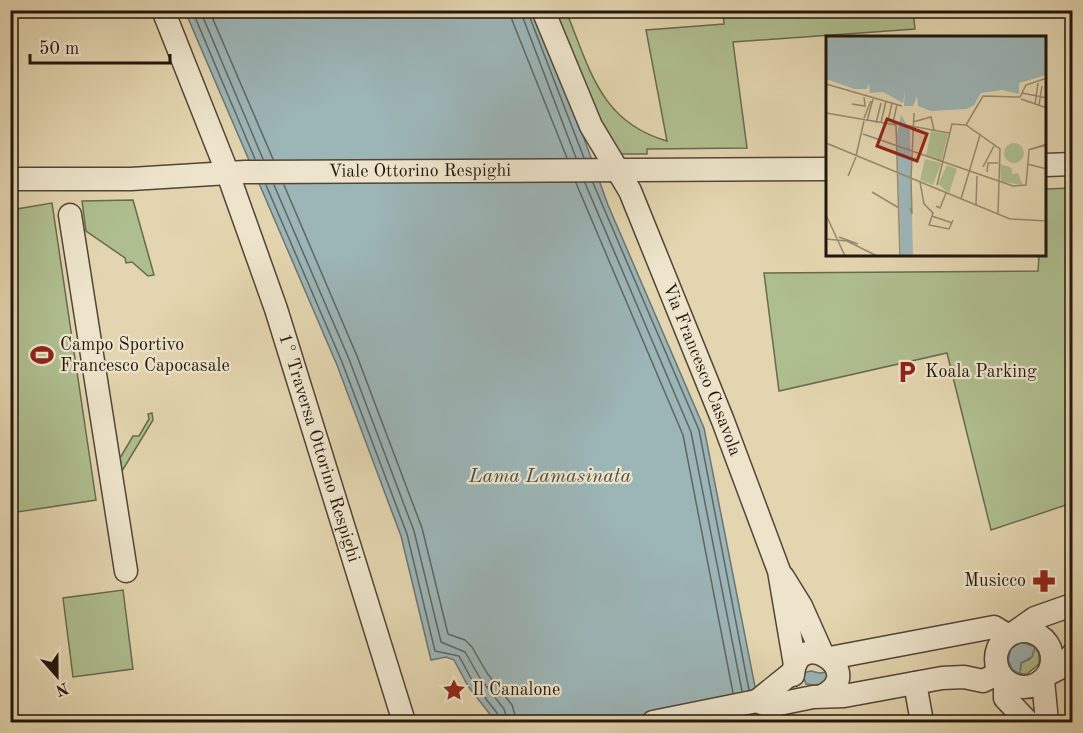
<svg xmlns="http://www.w3.org/2000/svg" width="1083" height="733" font-family="'Old Standard TT',serif">
<style>
.green{fill:#afbe8f;stroke:#696a4e;stroke-width:1.5}
.water{fill:#9cb5b7;stroke:#6c7573;stroke-width:1.5}
.lines{fill:none;stroke-linecap:round;stroke-linejoin:round}
.shore{stroke:#606662;stroke-width:1.5}
.minor-casing{stroke:#534636;stroke-width:25}
.minor{stroke:#ede4cb;stroke-width:22}
.labels{text-anchor:middle;dominant-baseline:central;stroke-width:4.5;stroke-linejoin:round;paint-order:stroke}
.street-label{font-size:18px;fill:#23160d;stroke:#ede4cb}
.poi-label{font-size:18px;fill:#23160d;stroke:#ede4cb;text-anchor:start}
.water-label{font-size:20px;font-style:italic;fill:#4d4e48;stroke:#ede4cb}
.inset-road{fill:none;stroke:#96896e;stroke-width:1.5}
.view{fill:#8f2418;fill-opacity:0.15;stroke:#8f2418;stroke-width:3}
.inset-edge{fill:none;stroke:#23160d;stroke-width:3}
</style>
<rect width="100%" height="100%" fill="#e3d5af"/>
<filter id="stains"><feTurbulence type="fractalNoise" baseFrequency=".00333" numOctaves="4"/><feColorMatrix values="0 0 0 0 .2 0 0 0 0 .09 0 0 0 0 .02 0 0 0 .5 -.17"/></filter>
<radialGradient id="worn" r=".72"><stop offset=".6" stop-color="#630" stop-opacity="0"/><stop offset="1" stop-color="#630" stop-opacity=".3"/></radialGradient>
<!-- green -->
<g class="green">
<path d="M723,10l190,1 2,18 -182,13 14,106 -100,1v5h-28l-13,-14 -56,-129h16c24,58 34,111 101,130l-21,-111 78,-6z"/>
<path d="M1072,188v315l-81,27 -44,-177 -168,38 -15,-118 274,-2 1,-16h7v-66z"/>
<path d="M133,200l21,75 -6,1 -16,-14 -6,1 -1,-5 -39,-27 -4,-30z"/>
<path d="M52,203l44,297 -85,13v-303z"/>
<path d="M152,413l1,7 -31,51 -2,-13 13,-22h6l10,-17 -1,-5z"/>
<path d="M123,590l10,79 -60,8 -10,-79z"/>
<path d="M1035,647l4,7v10l-12,10h-7l1,-11 9,-4z"/>
</g>
<!-- water -->
<g class="water">
<path d="M185,11h347l39,91 37,103 96,223 58,294h-266l-28,-36 -14,-26 -8,-3 -15,3 -30,-124 -64,-171z"/>
<path d="M1021,642l14,5 -3,10 -11,6 -1,11 -7,-4 -5,-10 3,-12z"/>
<path d="M811,671l8,2 10,-1 -7,14 -16,-2 -4,-11z"/>
</g>
<g class="lines">
<!-- shore -->
<g class="shore">
<path d="M192,10l63,149"/>
<path d="M200,10l63,149"/>
<path d="M209,10l64,149"/>
<path d="M511,10l1,10 55,138"/>
<path d="M520,10l56,148"/>
<path d="M527,10l57,148"/>
<path d="M576,183l107,252 50,258"/>
<path d="M585,183l106,249 51,259"/>
<path d="M593,183l106,247 50,260"/>
<path d="M266,185l76,177 65,172 28,117 24,5 14,26 24,31 3,9"/>
<path d="M274,185l75,174 65,172 27,111 24,10 15,26 24,31 4,13"/>
<path d="M284,185l73,171 65,172 26,106 17,6 7,7 15,26 25,32 5,17"/>
</g>
<!-- minor casing -->
<g class="minor-casing">
<g id="minor">
<path id="s1" d="M163,10l65,164 48,135 128,413"/>
<path id="s2" d="M543,10l48,116 39,65 93,230 56,150 16,94"/>
<path d="M1046,165l26,-1"/>
<path id="s3" d="M10,179h121l114,-7 583,-3"/>
<path d="M70,215l56,356"/>
<path d="M783,577l18,29 21,47"/>
<circle cx="1024" cy="659" r="28"/>
<path d="M1015,632l20,-14 37,-13"/>
<path d="M830,658l164,-31 13,8"/>
<path d="M1048,674l16,-8 8,-11"/>
<path d="M793,675c4,-51 77,-3 29,21"/>
<path d="M1005,680v18l23,24"/>
<path d="M1043,680l4,42"/>
<path d="M915,683l7,39"/>
<path d="M757,701l12,5 44,-9 31,-1 98,-18 22,-1 19,4 16,-8"/>
<path d="M653,722l104,-21 36,-29"/>
</g>
</g>
<!-- minor -->
<use href="#minor" class="minor"/>
</g>
<!-- icons -->
<defs>
<g id="stadium-bare" transform="scale(1.8)"><path d="M0-5a6.5 5 0 1 0 0 10a6.5 5 0 1 0 0-10ZM-3.5-1.8h7v3.6h-7Z" fill="#8f2418" stroke="#ede4cb" stroke-width="2.5" paint-order="stroke"/></g>
<g id="parking-bare" transform="scale(1.8)"><path d="M-3.5-5.5H1a3.5 3.5 0 0 1 0 7H-1V5.5H-3.5ZM-1-3.4V-.6H.8a1.4 1.4 0 0 0 0-2.8Z" fill="#8f2418" stroke="#ede4cb" stroke-width="2.5" paint-order="stroke"/></g>
<g id="pharmacy-bare" transform="scale(1.8)"><path d="M-2-6h4v4h4v4h-4v4h-4v-4h-4v-4h4Z" fill="#8f2418" stroke="#ede4cb" stroke-width="2.5" paint-order="stroke"/></g>
<g id="sight-bare" transform="scale(1.8)"><path d="M0-6L1.8-2.2L6-1.7L2.9 1.2L3.7 5.4L0 3.3L-3.7 5.4L-2.9 1.2L-6-1.7L-1.8-2.2Z" fill="#8f2418" stroke="#ede4cb" stroke-width="2.5" paint-order="stroke"/></g>
</defs>
<g fill-rule="evenodd">
<use href="#stadium-bare" x="42" y="355"/>
<use href="#parking-bare" x="907" y="372"/>
<use href="#pharmacy-bare" x="1044" y="581"/>
<use href="#sight-bare" x="454" y="690"/>
</g>
<g class="labels">
<!-- street labels -->
<g class="street-label">
<text stroke="none"><textPath href="#s3" startOffset="410">Viale Ottorino Respighi</textPath></text>
<text stroke="none"><textPath href="#s2" startOffset="394">Via Francesco Casavola</textPath></text>
<text stroke="none"><textPath href="#s1" startOffset="465">1° Traversa Ottorino Respighi</textPath></text>
</g>
<!-- poi labels -->
<g class="poi-label">
<text x="60" y="345">Campo Sportivo<tspan x="60" dy="21">Francesco Capocasale</tspan></text>
<text x="925" y="372">Koala Parking</text>
<text x="1026" y="581" text-anchor="end">Musicco</text>
<text x="472" y="690">Il Canalone</text>
</g>
<!-- water labels -->
<g class="water-label">
<text x="550" y="477">Lama Lamasinata</text>
</g>
</g>
<!-- overview -->
<g transform="translate(826 36)">
<rect width="220" height="220" fill="#e3d5af"/>
<path d="M105,95l17,3 -7,28 -15,-6zM178 117a10 10 0 1 1 20 0a10 10 0 1 1-20 0ZM99,123l16,4 -8,22 -13,-5zM174,128l12,4v6l6,-1 5,12 -22,-3zM121,129l10,4 -8,24 -11,-9z" fill="#afbe8f"/>
<path d="M0,0h220v39l-27,8v11l-17,-4 -21,3 -7,12 -7,4 -36,2 -13,-5 -1,-10 -4,10h-9l1,-15 -2,12 -20,-11 -13,1 -1,-10 -2,6h-13l-28,-10zM75,79l9,16 3,125h-12l-4,-121z" fill="#9cb5b7"/>
<path class="inset-road" d="M0,48l76,22M196,57l25,5M195,63l26,9M26,68l13,2 -1,-9M209,68l3,-21M213,69l3,-19M0,77l70,12M38,82l7,-17M41,85l6,-22M62,85l4,-18M87,86l18,-5 3,13M50,87l5,-20M55,87l5,-22M67,87l4,-19M68,87l55,10M70,89l4,131M140,89l17,-29 37,1 6,-12 21,-7M37,98l150,52 13,-1 3,-34M0,107l184,76 37,2M221,108l-19,6 19,-5M30,120l8,-35M201,128l20,5M157,131l11,-21M161,136l1,-9h10M22,140l8,-19M85,142l3,-65M94,146l4,22 9,9 -4,12 20,4 4,-9M111,149l15,-61 14,1 34,24 -2,64M46,156l27,16M135,163l19,-64M150,169l1,-29M110,170l4,2 6,-15M84,172l2,6 -1,-35M0,179l19,41M106,180l20,7M13,201l19,7M0,203l21,2 30,15"/>
<path class="view" d="M61,83l40,15 -10,27 -40,-15z"/>
<rect width="220" height="220" class="inset-edge"/>
</g>
<!-- margin -->
<rect width="1083" height="733" fill="none" stroke="#e3d5af" stroke-width="36"/>
<rect x="12" y="12" width="1059" height="709" fill="none" stroke="#23160d" stroke-width="3"/>
<rect x="18" y="18" width="1047" height="697" fill="none" stroke="#23160d" stroke-width="1.5"/>
<!-- north arrow -->
<g transform="translate(57 676) rotate(159)" stroke="#ede4cb" stroke-width="4.5" paint-order="stroke">
<path d="M0-4.5L10 22L0 15L-10 22Z" fill="#23160d"/>
<text y="-9" font-size="16" font-weight="bold" text-anchor="middle" fill="#23160d">N</text>
</g>
<!-- scale -->
<path d="M30 54v9h140v-9" fill="none" stroke="#23160d" stroke-width="3"/>
<text x="39" y="54" font-size="18" fill="#23160d" stroke="#ede4cb" stroke-width="4.5" paint-order="stroke">50 m</text>
<rect width="100%" height="100%" filter="url(#stains)"/>
<rect width="100%" height="100%" fill="url(#worn)"/>
</svg>
